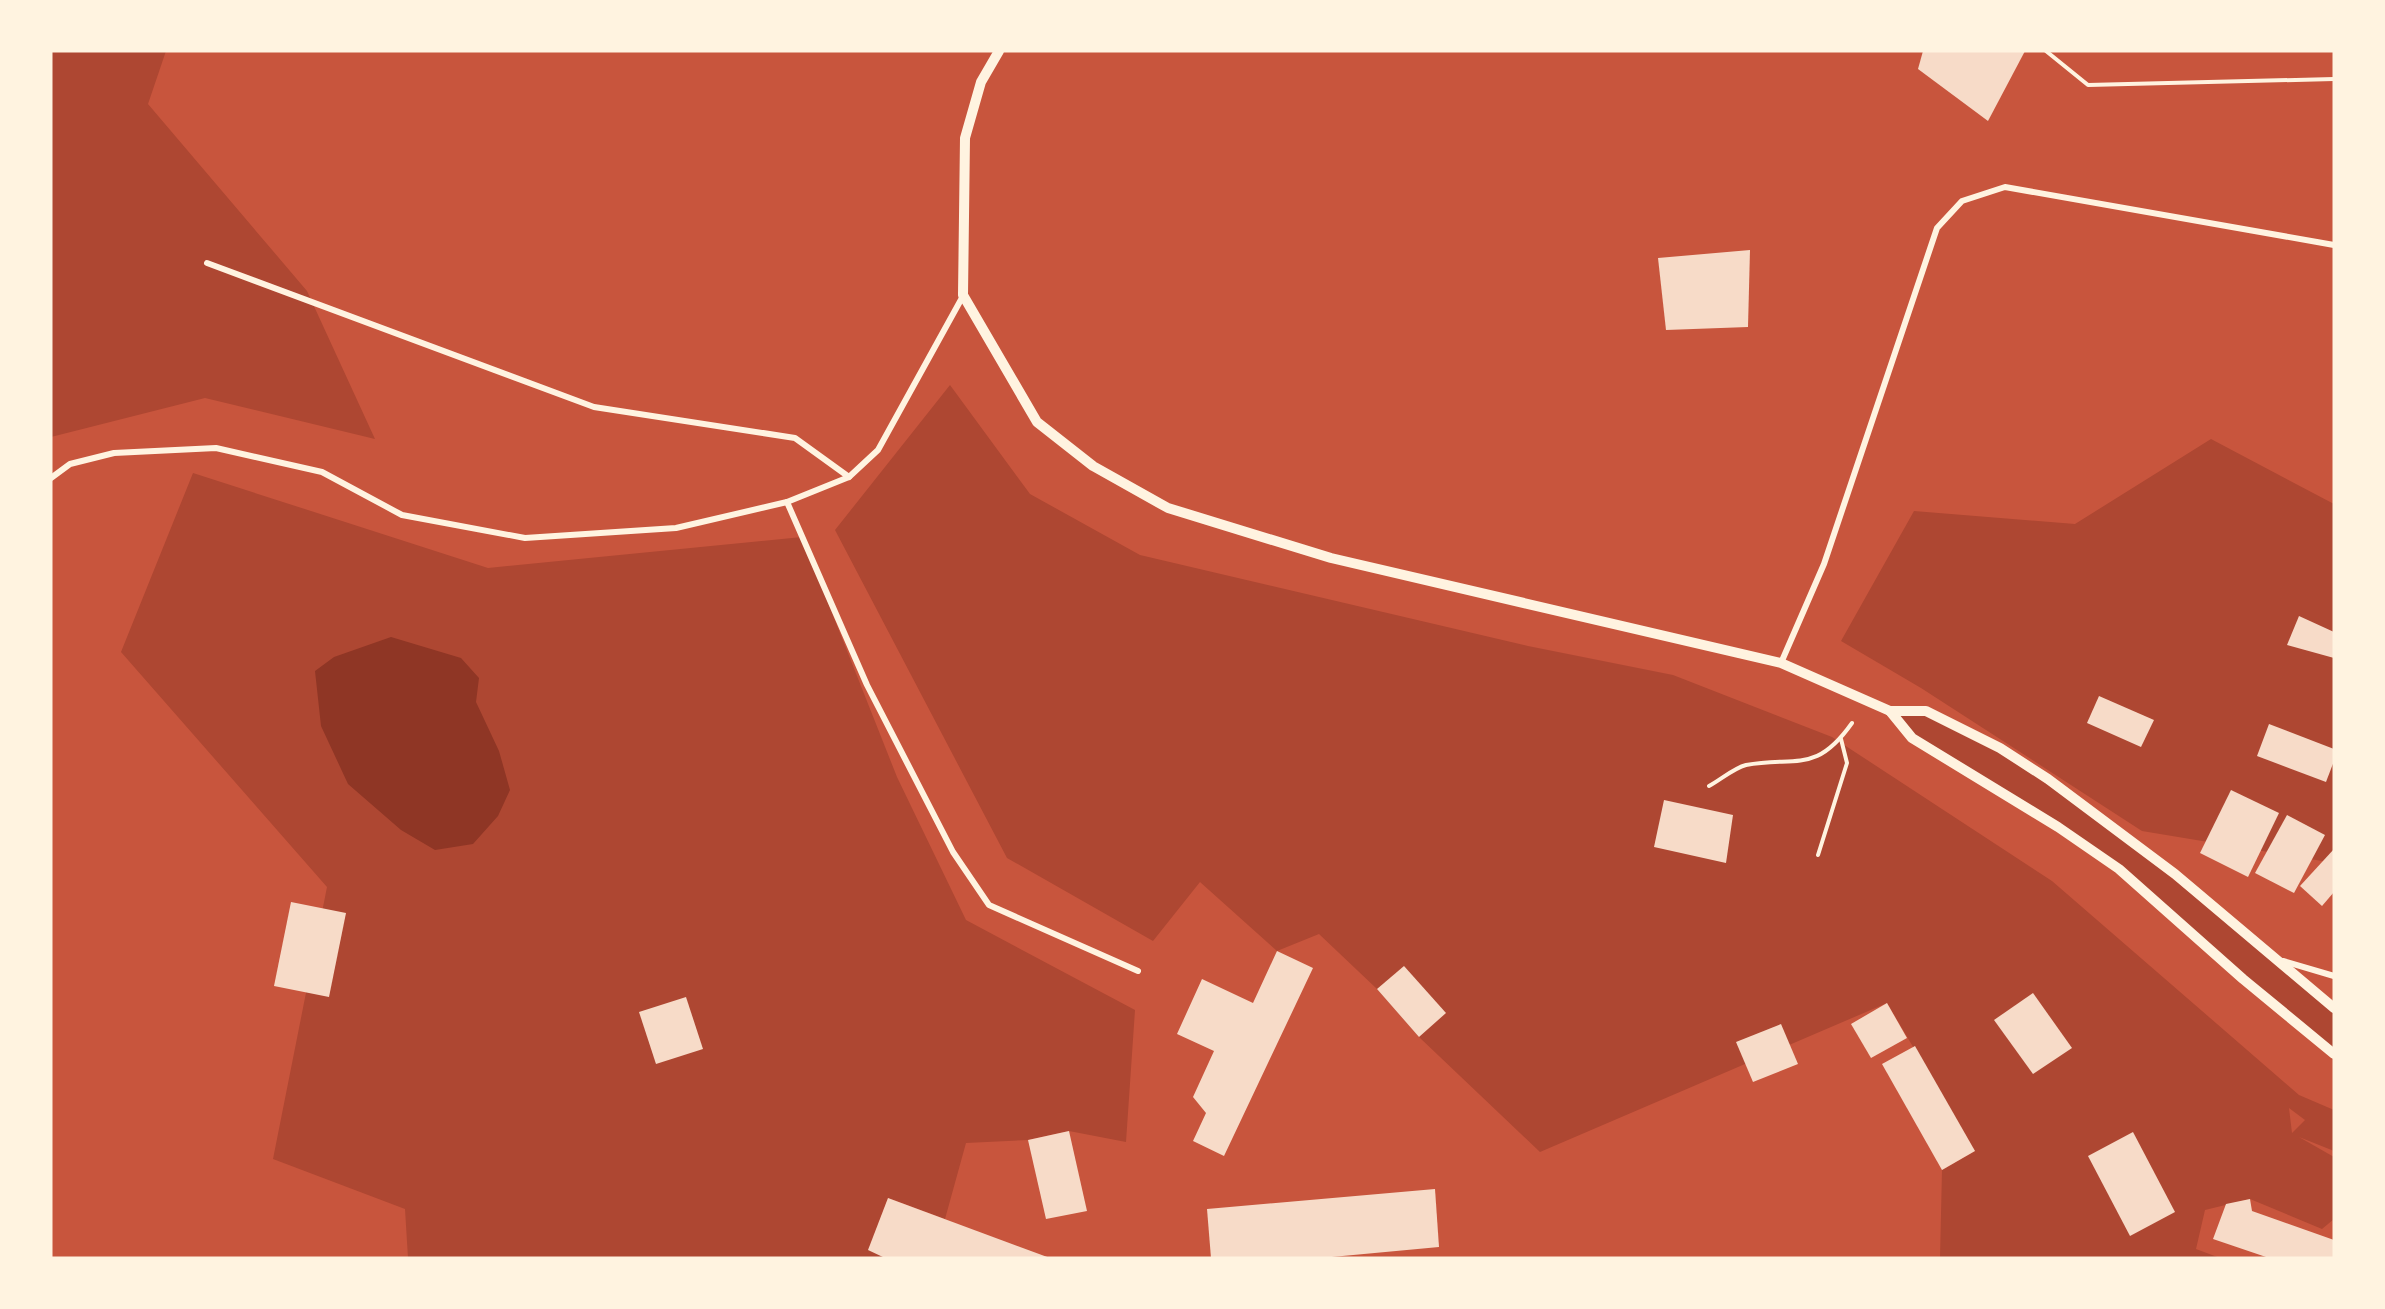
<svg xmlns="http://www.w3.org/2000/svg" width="2385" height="1309" font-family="Quicksand,sans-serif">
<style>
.green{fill:#ae4732;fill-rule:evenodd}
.water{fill:#8f3625}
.building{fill:#f7dbc8}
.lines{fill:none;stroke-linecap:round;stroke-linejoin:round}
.path{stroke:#fff3e0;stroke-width:4}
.minor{stroke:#fff3e0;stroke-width:6}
.tertiary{stroke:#fff3e0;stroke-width:10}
</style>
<rect width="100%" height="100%" fill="#c8553d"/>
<!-- green -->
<g class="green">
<path d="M51,51h115l-18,53 159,187 68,148 -170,-41 -154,39z"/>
<path d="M950,385l80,109 110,61 388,91 145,29 159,62 220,144 247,214 35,15v41l-35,-14 35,20v62l-12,10 -72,-30 -45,11 -9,39 24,9h-280l2,-88 33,-19 -88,-148 -347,149 -121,-115 -42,-48 -58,-55 -42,17 -77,-69 -47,59 -146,-83 -172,-328zM2289,1108l16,12 -13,13z"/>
<path d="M2211,439l123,65v359l-192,-32 -221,-143 -80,-47 73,-130 161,13z"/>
<path d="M193,473l295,95 314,-31 95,240 69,143 169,90 -9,132 -57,-11 -41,9 -62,3 -21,76 -57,-21 -14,38 28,22h-494l-3,-49 -132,-50 54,-272 -206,-235z"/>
<path d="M1890,711h36l122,68 286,229v46l-215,-185 -207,-131z"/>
</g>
<!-- water -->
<path class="water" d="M391,637l70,21 18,20 -3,24 23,49 11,39 -12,26 -25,28 -38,6 -34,-20 -53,-46 -27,-58 -6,-55 19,-14z"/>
<!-- building -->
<g class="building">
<path d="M1923,51h102l-37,70 -70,-52z"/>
<path d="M1750,250l-2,77 -82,3 -8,-72z"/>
<path d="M2299,616l35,16v26l-47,-13z"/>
<path d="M2099,696l55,24 -13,27 -54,-24z"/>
<path d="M2269,724l65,25v12l-8,21 -69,-26z"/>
<path d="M2231,790l48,23 -31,64 -48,-24z"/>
<path d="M1664,800l69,15 -7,48 -72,-16z"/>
<path d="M2287,815l38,20 -31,58 -39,-20z"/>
<path d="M2334,849v43l-12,14 -22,-20z"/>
<path d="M291,902l55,11 -17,84 -55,-11z"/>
<path d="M1277,951l36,17 -89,188 -31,-15 13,-28 -13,-16 21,-46 -37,-17 25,-55 51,24z"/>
<path d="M1404,966l42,47 -27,24 -42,-48z"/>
<path d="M2033,993l39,55 -39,26 -39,-54z"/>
<path d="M686,997l17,52 -47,15 -17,-52z"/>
<path d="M1887,1003l20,35 -36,20 -20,-34z"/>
<path d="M1781,1024l17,40 -45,18 -17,-40z"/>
<path d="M1915,1046l60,105 -33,19 -60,-106z"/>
<path d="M1069,1131l18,80 -41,8 -18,-79z"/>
<path d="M2133,1132l42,80 -45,24 -42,-80z"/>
<path d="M1435,1189l4,58 -118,11h-110l-4,-49z"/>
<path d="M888,1198l162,60h-165l-17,-8z"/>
<path d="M2250,1199l2,12 82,29 -1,18h-64l-56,-19 13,-35z"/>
</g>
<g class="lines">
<!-- path -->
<g class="path">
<path d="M2046,51l42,34 246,-6"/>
<path d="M1709,786c11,-6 25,-18 37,-21 51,-9 70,9 106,-42"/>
<path d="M1818,855l29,-92 -6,-24"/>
</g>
<!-- minor -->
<g class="minor">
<path d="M207,263l387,144 201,31 54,39"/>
<path d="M51,478l19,-14 44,-11 102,-5 106,24 80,43 123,23 151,-10 111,-26 62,-25 29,-27 85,-154"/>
<path d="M787,502l80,183 86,167 36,53 149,66"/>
<path d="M1781,663l43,-99 113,-336 25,-27 43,-14 329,58"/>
<path d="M2283,961l51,15"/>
</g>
<!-- tertiary -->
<g class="tertiary">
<path d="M999,51l-18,31 -16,56 -2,157 74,127 56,44 75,42 163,50 450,105 109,48h36l74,37 48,31 127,95 159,134"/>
<path d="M1890,711l22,27 146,89 61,42 124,110 91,75"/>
</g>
</g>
<!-- border -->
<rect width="2385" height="1309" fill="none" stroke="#fff3e0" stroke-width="105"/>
</svg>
